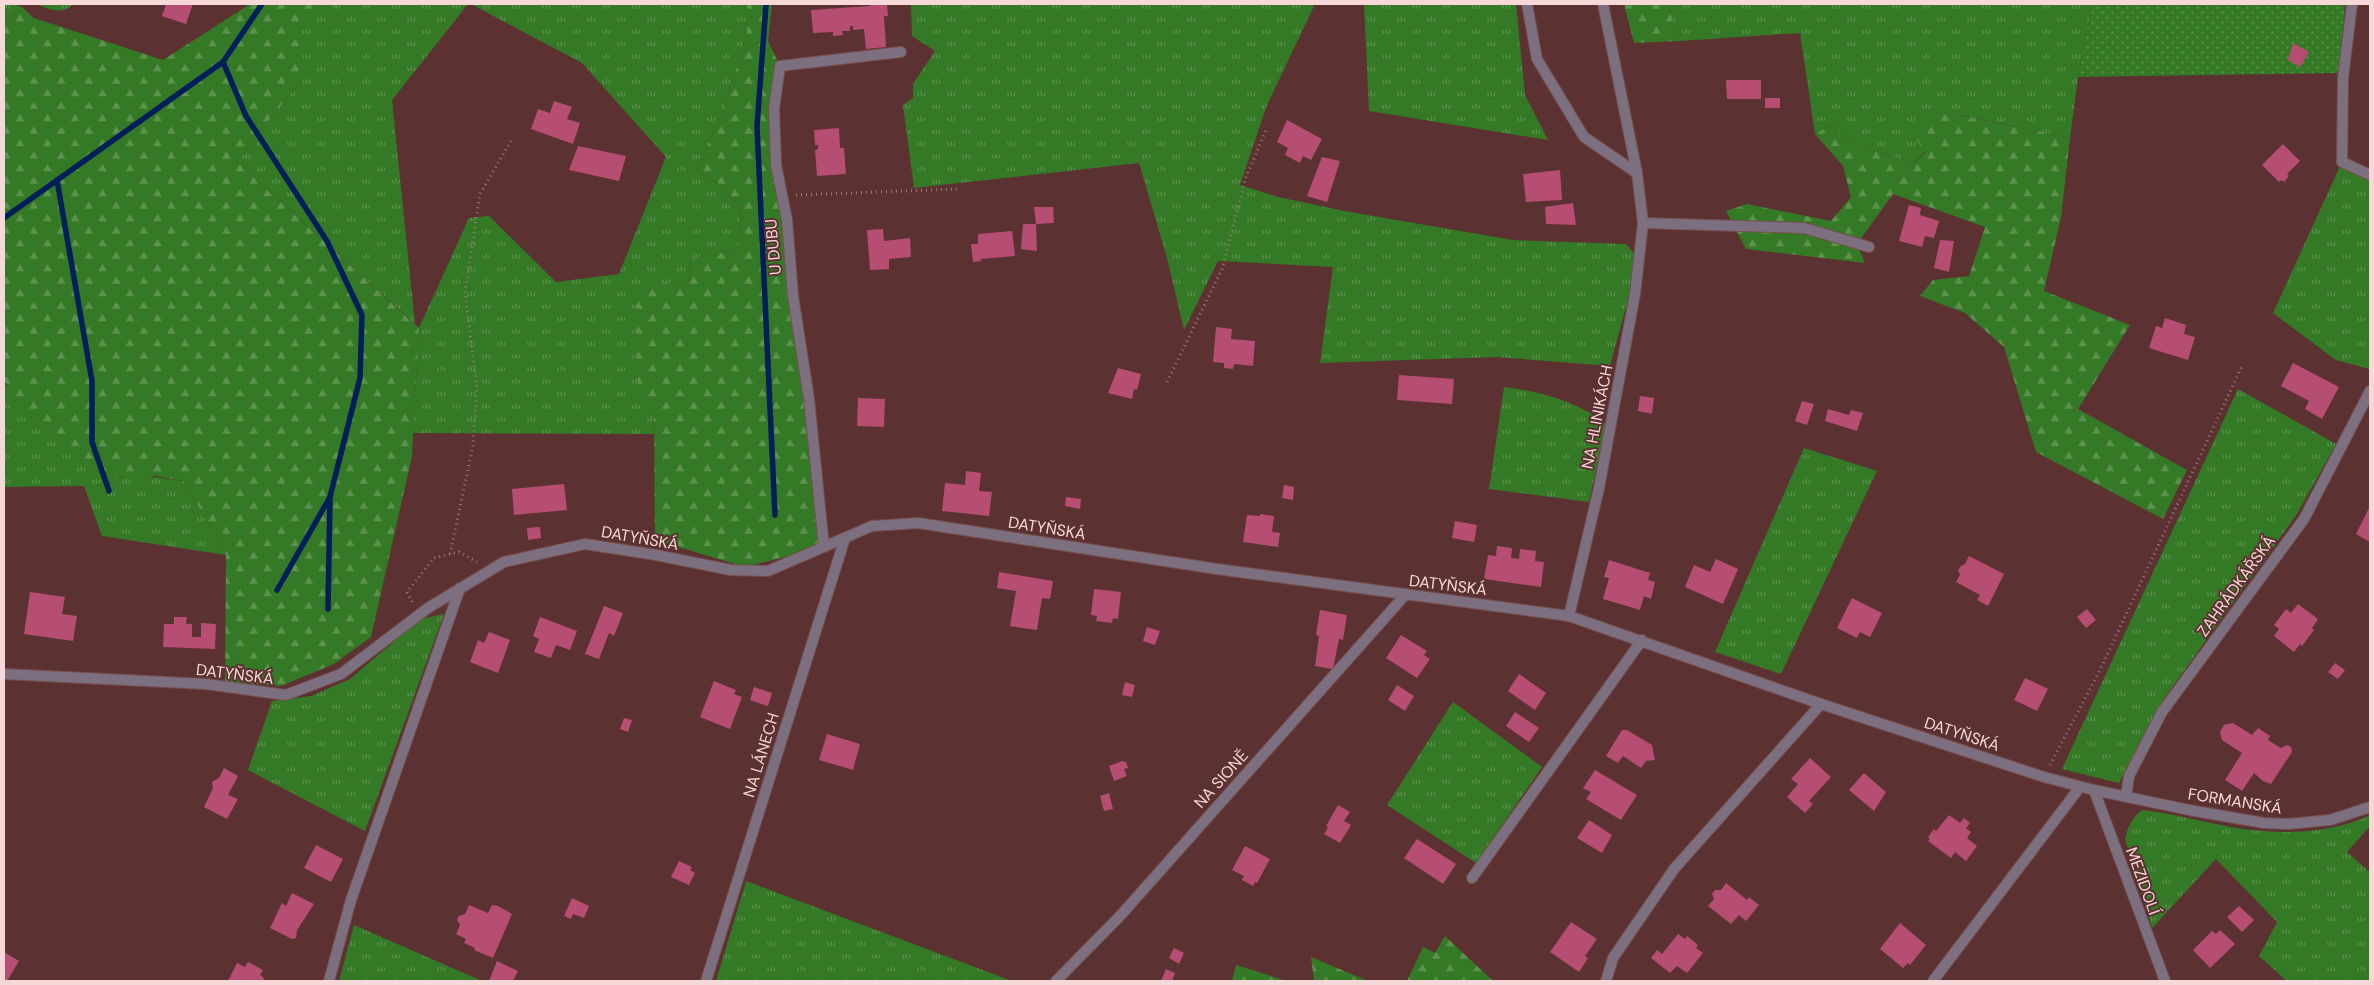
<svg xmlns="http://www.w3.org/2000/svg" width="2374" height="985" font-family="'DM Sans',sans-serif">
<style>
.grass{fill:url(#grass-tufts)}
.forest{fill:url(#forest-firs)}
.garden{fill:url(#garden-dots)}
.lines{fill:none;stroke-linecap:round;stroke-linejoin:round}
.stream{stroke:#001e59;stroke-width:5.5}
.building{fill:#b64d73}
.service-casing{stroke:#784f4f;stroke-width:12}
.minor-casing{stroke:#784f4f;stroke-width:12}
.path{stroke:#9d7878;stroke-width:3;stroke-dasharray:1 4;stroke-linecap:butt}
.service{stroke:#7c6f7f;stroke-width:10}
.minor{stroke:#7c6f7f;stroke-width:10}
.labels{text-anchor:middle;dominant-baseline:central;stroke-width:4;stroke-linejoin:round;paint-order:stroke}
.street-label{font-size:16px;fill:#f5d8d7;stroke:#5c3131}
</style>
<defs>
<pattern id="grass-tufts" width="24" height="20" patternUnits="userSpaceOnUse" patternTransform="scale(1.25)"><rect width="24" height="20" fill="#347925"/><path d="M3 7l-1-3M5 7V3M7 7l1-3M15 17l-1-3M17 17v-4M19 17l1-3" fill="none" stroke="#5c914e"/></pattern>
<pattern id="forest-firs" width="22" height="20" patternUnits="userSpaceOnUse" patternTransform="scale(1.25)"><rect width="22" height="20" fill="#347925"/><path d="M5 1l3.5 6h-7zM16 11l3.5 6h-7z" fill="#5c914e"/></pattern>
<pattern id="garden-dots" width="8" height="8" patternUnits="userSpaceOnUse" patternTransform="scale(1.25)"><rect width="8" height="8" fill="#347925"/><path d="M2 2h.1M6 6h.1" fill="none" stroke="#5c914e" stroke-width="1.8" stroke-linecap="round"/></pattern>
</defs>
<rect width="100%" height="100%" fill="#5c3131"/>
<!-- grass -->
<g class="grass">
<path d="M4,4h10l8,3 -18,16z"/>
<path d="M37,4h36c-10,11 -24,6 -36,0z"/>
<path d="M318,4h150l-76,96 23,224 -179,-163 63,-78v-63z"/>
<path d="M471,4h276v29l-23,76 -27,61 22,14 22,24 -3,41 -48,10 -2,28 -25,-5 -9,121v31l-241,-1 6,-105 50,-110 20,-2 67,66 63,-8 47,-117 -84,-94z"/>
<path d="M911,4h404l-48,101 -27,80 38,12 66,14 169,29 113,4 13,15 -29,107 -113,-9 -177,6 13,-96 -115,-6 -34,69 -17,-72 -28,-95 -225,25 -11,-83 10,-7v-14l22,-33 -23,-15z"/>
<path d="M1364,4h152l9,91 23,45 -179,-29z"/>
<path d="M1667,4h425l-14,73 -8,61 -110,-23 -46,48 -57,-18 -27,-20 -15,9 -15,-101 -120,8z"/>
<path d="M2342,162l28,13 -1,194 -33,-9 -63,-47z"/>
<path d="M4,383l110,95 33,-2 37,5 42,74 -124,-19 -18,-50 -80,1z"/>
<path d="M1504,387c36,4 73,14 102,37l-17,78 -100,-13z"/>
<path d="M2238,389l98,55 -39,70 -134,186 -44,83 -57,-14z"/>
<path d="M1804,448l73,23 -96,203 -66,-22z"/>
<path d="M444,614l-79,217 -117,-61 24,-69 39,-5 39,-17 70,-60z"/>
<path d="M1453,702l89,65 -66,96 -89,-58z"/>
<path d="M2142,810c41,4 81,19 122,21 34,3 76,-1 106,-16v11l-23,26 23,20v109h-83l-28,-25 18,-34 -61,-63 -64,69 -27,-89c3,-13 7,-21 17,-29z"/>
<path d="M746,881l266,100h-296z"/>
<path d="M354,925l128,56h-143z"/>
</g>
<!-- forest -->
<g class="forest">
<path d="M250,4h91l-42,16v63l-63,78 183,167 -7,128 -41,181 -37,27 -53,22 -56,-4 1,-127 -42,-74 -28,-5 -42,2 -40,-21 -45,-38 -23,-36h-2v-360l18,-16 12,11 129,42z"/>
<path d="M747,4h25l-4,37 12,25 -6,43 50,438 -79,20 -90,-27 -1,-137 -16,-16 -2,-97 27,-8 25,5 2,-28 48,-10 3,-41 -22,-24 -22,-14 27,-61 23,-76z"/>
<path d="M1624,4h43l13,37 -46,2z"/>
<path d="M1930,113l34,3 106,22 -9,79 -17,74 86,34 -52,84 109,61 -24,49 -127,-67 -32,-105 -39,-34 -45,-17 13,-16 36,-4 16,-49 -92,-33 -36,50 8,19 -119,-14 -20,-38 21,-7 84,17 20,-24 -8,-31 -28,-32 15,-9 27,20 57,18 11,-10 -9,-14z"/>
<path d="M1445,936l48,45h-86l16,-34 12,6z"/>
<path d="M1311,957l57,24h-54z"/>
<path d="M1236,965l51,16h-55z"/>
</g>
<!-- garden -->
<path class="garden" d="M2092,4h253l-6,69 -261,4z"/>
<g class="lines">
<!-- stream -->
<g class="stream">
<path d="M766,4l-9,123 18,388"/>
<path d="M223,62l23,54 81,125 35,74 -2,63 -30,119 -53,93"/>
<path d="M57,180l35,201v61l17,49"/>
<path d="M4,218l219,-156 39,-58"/>
<path d="M328,609l2,-111"/>
</g>
</g>
<!-- building -->
<g class="building">
<path d="M166,4h27l-7,20 -24,-8z"/>
<path d="M870,4h17l1,12h-4l2,31 -20,2 -2,-20 -11,1v-4h-3v5h-8l1,4 -10,1v-4l-20,1 -2,-23 59,-4z"/>
<path d="M2293,43l16,9 -9,15 -12,-7z"/>
<path d="M1726,80h35v19h-34z"/>
<rect x="1765" y="98" width="15" height="10"/>
<path d="M554,101l18,6 -5,12 13,4 -7,21 -42,-15 7,-20 12,4z"/>
<path d="M1287,120l35,19 -11,21 -8,-4 -3,7 -15,-8 3,-7 -11,-6z"/>
<path d="M839,128l1,20h4l2,26 -29,2 -2,-26 3,-1v-4h-3l-1,-15z"/>
<path d="M2283,144l17,17 -13,13 2,2 -5,6 -2,-2 -3,2 -17,-17z"/>
<path d="M578,146l48,10 -7,25 -50,-11z"/>
<path d="M1322,157l18,4 -13,41 -20,-6z"/>
<path d="M1560,170l2,30 -36,2 -3,-28z"/>
<path d="M1573,203l3,22 -30,-1 -1,-17z"/>
<path d="M1909,205l12,3 -1,7 19,6 -5,17 -9,-2 -3,11 -23,-6z"/>
<path d="M1034,207h19l1,16 -18,1z"/>
<path d="M1023,224h13l1,27 -16,-2z"/>
<path d="M883,229l1,12 26,-3 1,19 -22,2v10l-19,1 -3,-40z"/>
<path d="M1012,231l3,25 -34,3v2l-8,1 -2,-18h7v-10z"/>
<path d="M1940,240l14,1 -5,31 -15,-4z"/>
<path d="M2165,318l21,7 -2,9 11,3 -7,23 -39,-12 7,-22 6,2z"/>
<path d="M1216,327l16,2 -1,10 24,2 -2,25 -19,-2 -1,5 -9,-1v-5l-11,-1z"/>
<path d="M2293,363l46,24 -17,32 -17,-10 4,-8 -28,-15z"/>
<path d="M1118,368l23,6 -4,16 -3,-1 -2,10 -24,-6z"/>
<path d="M1399,375l55,4 -2,25 -55,-4z"/>
<path d="M1640,396l14,2 -2,16 -14,-3z"/>
<path d="M858,398l27,1 -1,28 -27,-1z"/>
<path d="M1802,401l12,3 -7,21 -12,-4z"/>
<path d="M1828,409l21,6 2,-5 12,3 -6,18 -32,-10z"/>
<path d="M966,471l15,2 -2,18 13,1 -3,24 -47,-5 3,-28 20,2z"/>
<path d="M564,484l3,26 -53,5 -2,-26z"/>
<path d="M1284,485l10,2 -1,13 -11,-2z"/>
<path d="M1066,497l15,2 -1,10 -15,-3z"/>
<path d="M2370,506v36l-14,-8z"/>
<path d="M1260,514l14,2 -2,16 8,1 -2,14 -35,-5 4,-27 13,1z"/>
<path d="M1455,521l22,4 -3,17 -22,-4z"/>
<path d="M540,527l1,11 -13,2 -1,-12z"/>
<path d="M1497,546l15,2 -1,10 8,1 1,-10 16,2 -1,10 9,1 -3,25 -57,-8 4,-24 8,1z"/>
<path d="M1969,556l35,18 -16,32 -11,-6 3,-5 -24,-13 4,-7 -2,-5 3,-4 4,-2z"/>
<path d="M1716,559l22,10 -15,35 -38,-17 9,-22 16,7z"/>
<path d="M1609,560l41,13 -2,7 7,2 -4,17 -7,-3 -4,14 -37,-11 6,-21 -5,-1z"/>
<path d="M999,572l54,9 -3,18 -8,-1 -5,32 -27,-4 6,-35 -19,-3z"/>
<path d="M1094,589l27,3 -3,27 -5,-1 -1,5 -16,-2 1,-5 -6,-1z"/>
<path d="M30,592l35,5 -3,17 15,2 -4,25 -49,-7z"/>
<path d="M1852,598l30,15 -12,24 -10,-5 -3,6 -20,-10z"/>
<path d="M2298,604l20,15 -6,9 2,2 -12,16 -2,-2 -6,8 -20,-16 5,-7 -5,-4 12,-16 5,4z"/>
<path d="M604,606l19,7 -9,23 -5,-3 -10,26 -14,-5z"/>
<path d="M2087,609l9,11 -10,8 -9,-11z"/>
<path d="M1320,610l27,5 -4,25 -4,-1 -6,30 -18,-3 4,-30 -3,-1z"/>
<path d="M174,617h13l-1,7h6v13h9v-14l15,1 -1,25 -52,-2 1,-23h10z"/>
<path d="M540,617l37,14 -7,19 -14,-5 -5,13 -17,-6 5,-13 -6,-3z"/>
<path d="M1147,627l13,4 -5,14 -12,-4z"/>
<path d="M489,632l21,8 -12,33 -28,-11 8,-22 6,3z"/>
<path d="M1401,635l26,16 -3,4 6,4 -13,19 -31,-20z"/>
<path d="M2335,663l10,7 -7,9 -10,-7z"/>
<path d="M1519,674l27,19 -11,17 -27,-19z"/>
<path d="M2025,678l23,11 -11,22 -23,-11z"/>
<path d="M714,681l22,9 -2,4 8,3 -12,32 -30,-12z"/>
<path d="M1125,682l10,3 -3,12 -10,-2z"/>
<path d="M1397,685l17,11 -9,15 -17,-11z"/>
<path d="M754,687l18,6 -4,13 -18,-6z"/>
<path d="M1515,712l24,16 -10,14 -23,-16z"/>
<path d="M624,718l8,2 -4,12 -8,-3z"/>
<path d="M2233,723l19,12 6,-7 12,8 -2,4 13,8 6,-3 4,2 1,5 -21,32 -8,-3 -9,-8 -12,18 -17,-11 17,-27 -20,-13 -2,-8 4,-7z"/>
<path d="M1622,730h5l25,15 3,15 -9,1 -5,7 -18,-12 -5,7 -12,-7z"/>
<path d="M827,734l33,10 -7,26 -34,-10z"/>
<path d="M1810,758l21,19 -22,24 4,3 -8,9 -18,-16 11,-13 -7,-5z"/>
<path d="M1122,761l4,1 2,6 -4,1 3,7 -13,5 -5,-15z"/>
<path d="M224,768l14,8 -10,19 10,4 -11,20 -23,-12 9,-19 -1,-6 7,-4z"/>
<path d="M1595,770l42,25 -16,25 -35,-21 5,-7 -8,-4z"/>
<path d="M1864,773l22,19 -12,19 -25,-21z"/>
<path d="M1109,793l4,16 -9,2 -4,-15z"/>
<path d="M1338,805l12,7 -6,9 7,4 -11,18 -16,-9 4,-7 -2,-1z"/>
<path d="M1949,815l11,8 4,-5 6,5 -4,5 5,4 -4,6 10,8 -11,15 -11,-9 -4,6 -23,-17 2,-2 -2,-2 6,-8 2,2z"/>
<path d="M1589,820l23,15 -10,18 -25,-15z"/>
<path d="M1417,839l39,25 -13,20 -39,-26z"/>
<path d="M316,845l27,14 -12,23 -27,-14z"/>
<path d="M1245,846l25,13 -13,24 -2,-1 -2,4 -11,-6 2,-4 -12,-6z"/>
<path d="M679,861l13,6 -2,3 5,3 -6,12 -18,-8z"/>
<path d="M1726,883l21,17 2,-3 10,8 -13,16 -7,-6 -8,9 -23,-18 6,-7 -2,-5 3,-4h6z"/>
<path d="M292,893l22,11 -17,26 -1,8 -4,1 -22,-11 12,-25 4,3z"/>
<path d="M572,898l17,8 -5,12 -11,-4 -2,5 -7,-3z"/>
<path d="M469,905l19,8 4,-8 6,1 14,8 -19,44 -19,-8 1,-2 -11,-5 2,-4 -10,-5 4,-9 -3,-5 2,-4 6,-2z"/>
<path d="M2239,906l15,14 -12,12 -15,-15z"/>
<path d="M1571,922l26,17 -12,17 3,2 -9,14 -29,-20z"/>
<path d="M1900,923l26,22 -16,20 -2,-2 -5,5 -23,-19z"/>
<path d="M2220,930l15,14 -25,24 -17,-18 19,-19 4,3z"/>
<path d="M1678,934l7,5 2,-3 11,9 -2,3 7,5 -16,20 -10,-7 -7,7 -19,-15 6,-8 5,4z"/>
<path d="M1174,948l10,5 -5,11 -10,-6z"/>
<path d="M4,952l15,9 -12,20h-3z"/>
<path d="M497,961l21,10 -5,10h-24z"/>
<path d="M248,962l15,8 -3,5 4,3 -1,3h-35l9,-18 8,4z"/>
<path d="M1166,969l9,4 -3,8h-11z"/>
</g>
<g class="lines">
<!-- service casing -->
<g class="service-casing">
<path id="service" d="M1643,223l161,5 65,19"/>
</g>
<!-- minor casing -->
<g class="minor-casing">
<g id="minor">
<path d="M1527,4l10,55 47,78 53,36"/>
<path d="M2352,4l-9,74 -1,84 28,13"/>
<path d="M824,547l-15,-148 -16,-103 -6,-76 -11,-55 -2,-56 6,-43 121,-14"/>
<path d="M1569,616l30,-128 36,-194 8,-71 -6,-50 -34,-169"/>
<path d="M4,674l202,10 80,11 55,-21 87,-66 76,-46 81,-18 71,11 75,15 37,1 104,-45 46,-3 299,46 352,47 252,88 223,73 50,13 95,20 75,13 24,1 42,-4 40,-13"/>
<path d="M2094,790l71,191"/>
<path d="M2126,797l3,-21 33,-64 142,-193 66,-128"/>
<path d="M1472,878l170,-238"/>
<path d="M329,981l22,-81 109,-312"/>
<path d="M706,981l139,-443"/>
<path d="M1056,981l64,-65 286,-322"/>
<path d="M1606,981l7,-23 61,-89 147,-165"/>
<path d="M1933,981l147,-194"/>
</g>
</g>
<!-- path -->
<g class="path">
<path d="M796,195l162,-6"/>
<path d="M1167,382l55,-113 24,-92 20,-47"/>
<path d="M450,554l23,-108 4,-57 -12,-97 15,-98 31,-53"/>
<path d="M412,602l-5,-10 27,-34 25,-6 18,10"/>
<path d="M2050,765l51,-97 141,-302"/>
</g>
<!-- service -->
<use href="#service" class="service"/>
<!-- minor -->
<use href="#minor" class="minor"/>
</g>
<g class="labels">
<!-- street labels -->
<g class="street-label">
<text transform="translate(773 247) rotate(-95)">U DUBU</text>
<text transform="translate(1597 417) rotate(-79)">NA HLINIKÁCH</text>
<text transform="translate(1047 528) rotate(9)">DATYŇSKÁ</text>
<text transform="translate(640 538) rotate(10)">DATYŇSKÁ</text>
<text transform="translate(1448 585) rotate(7)">DATYŇSKÁ</text>
<text transform="translate(2236 586) rotate(-54)">ZAHRÁDKÁŘSKÁ</text>
<text transform="translate(235 674) rotate(7)">DATYŇSKÁ</text>
<text transform="translate(1962 734) rotate(18)">DATYŇSKÁ</text>
<text transform="translate(761 755) rotate(-73)">NA LÁNECH</text>
<text transform="translate(1221 779) rotate(-48)">NA SIONĚ</text>
<text transform="translate(2235 801) rotate(9)">FORMANSKÁ</text>
<text transform="translate(2143 881) rotate(70)">MEZIDOLÍ</text>
</g>
</g>
<!-- border -->
<rect width="2374" height="985" fill="none" stroke="#f5d8d7" stroke-width="10"/>
</svg>
